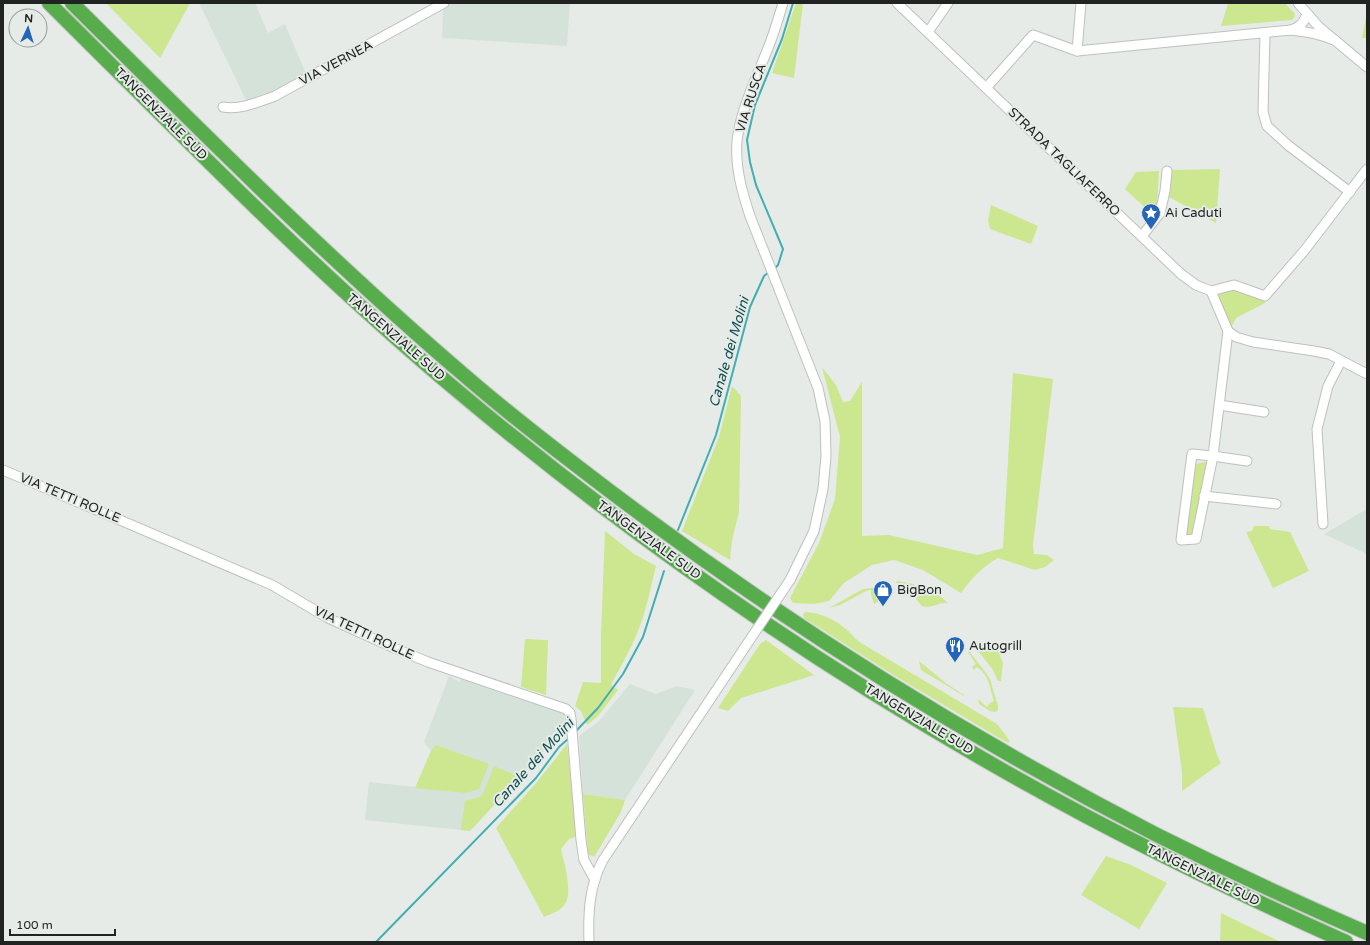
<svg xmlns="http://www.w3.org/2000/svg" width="1370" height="945" font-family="'Varela Round',sans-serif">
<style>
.built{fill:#d5e2da}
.green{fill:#cde690}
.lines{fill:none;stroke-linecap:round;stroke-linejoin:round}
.stream{stroke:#42aeb2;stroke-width:2}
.minor-casing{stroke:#bdc1be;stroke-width:11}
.highway-casing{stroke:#c5c6c6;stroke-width:16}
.minor{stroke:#fff;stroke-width:9}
.highway{stroke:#57ad4b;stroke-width:14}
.minor-bridge-casing{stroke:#bdc1be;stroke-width:11;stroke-linecap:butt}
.minor-bridge{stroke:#fff;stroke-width:9}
.labels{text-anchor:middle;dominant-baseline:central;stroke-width:4;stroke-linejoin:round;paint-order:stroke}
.street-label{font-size:13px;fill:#212322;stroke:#e6ebe8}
.poi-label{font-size:13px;fill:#212322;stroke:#e6ebe8;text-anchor:start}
.water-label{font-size:14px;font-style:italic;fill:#104f51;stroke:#e6ebe8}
</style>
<rect width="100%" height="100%" fill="#e6ebe8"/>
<!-- built -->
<g class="built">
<path d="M199,3h56l13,30 17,-9 22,52 -36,18 -24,8z"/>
<path d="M452,3h118l-3,43 -125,-8 1,-29z"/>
<path d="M1367,509v45l-43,-20z"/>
<path d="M449,676l11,6 2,-5 103,36 -1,17 -44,47 -50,54 -105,-11 4,-38 47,5 15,-36 -7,-9z"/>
<path d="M630,684l26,10 21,-8 18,4 -70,110 -42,-6 -4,-58 20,-15z"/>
</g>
<!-- green -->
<g class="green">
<path d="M106,3h82l1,2 -29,53z"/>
<path d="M796,3h7l-9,75 -22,-5z"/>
<path d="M1228,3h57l10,11 -1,4 -2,2 -71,6z"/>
<path d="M1367,12v26h-5z"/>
<path d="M1220,169l-4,54 -47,-26 3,-27z"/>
<path d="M1159,171l-2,35 -6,7 -26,-24 11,-17z"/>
<path d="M991,205l47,21 -7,18 -41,-15 -2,-9z"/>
<path d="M1234,287l32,13 -1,3 -29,15 -5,10 -15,-36z"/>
<path d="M822,367l14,18 7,17 7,-1 12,-19v154l27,-1 88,20 26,-7 10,-175 40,6 -20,166 1,9 13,1 7,5 -9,7 -10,3 -37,-12c-15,8 -27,21 -37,35l-38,-23 -29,-10 -22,5 -28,18 -15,18 -15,3 -21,-1 -3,-5 29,-55 16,-44 5,-62z"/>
<path d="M732,386l9,10 -2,116 -7,28 -2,20 -48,-29 37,-94z"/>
<path d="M1209,461l-15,73h-11l9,-69z"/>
<path d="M1254,526h15l1,3 20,3 19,39 -36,17 -27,-56 6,-1z"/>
<path d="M605,531l29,23 22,12c-5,20 -9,41 -16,60 -8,21 -19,40 -29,59l7,5 -20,26 -11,9 -6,-14 -6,-5 8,-24 18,1v-49z"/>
<path d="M897,581c18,2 38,9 51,22 -10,-1 -17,6 -26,3 -9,-9 -12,-21 -26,-23z"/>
<path d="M872,588l2,1 12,8 -12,7 -3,-9v-5h-3l-28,15 -11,3 34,-19z"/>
<path d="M806,612c15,1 30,8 41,18 5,4 8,9 14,13l136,81 13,17 -2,2 -19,-11 -97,-58 -88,-56 -1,-4z"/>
<path d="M525,639l23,1 -2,55 -25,-8z"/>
<path d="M766,640l48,35 -73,23 -13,13 -10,-3 42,-64z"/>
<path d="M975,647h22l6,16 -2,18h-3l-5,-11z"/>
<path d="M969,651l17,22 4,6 8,27v4l-3,2 -5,-1 -11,-7 -1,-5 9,8 3,-4 4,-2c-4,-12 -5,-28 -18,-34l-2,3 -2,-3 4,-3 -8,-12z"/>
<path d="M919,661l28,23 17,11v1l-43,-26z"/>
<path d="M1173,707l30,1 14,47 4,8 -39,28v-19z"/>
<path d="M567,744l10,92 -8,3 -8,10c3,13 12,43 4,55 -4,7 -15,10 -21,13l-48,-89 41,-46z"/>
<path d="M436,745l53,19 -10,25 -13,4 -51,-5 16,-37z"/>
<path d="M494,766l26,11 -50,54 -9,-1 4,-29 17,-5z"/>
<path d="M583,794l42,6 -4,12 -27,45 -6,-3z"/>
<path d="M1106,856l25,9 36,18 -28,46 -58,-34z"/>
<path d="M1221,913l60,29h-61z"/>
</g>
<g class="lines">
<!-- stream -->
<g class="stream">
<path d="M774,269l4,-4 5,-16 -27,-64 -6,-23 -3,-22 8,-35 27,-66 11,-36"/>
<path d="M678,530l38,-95 34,-128 14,-31 5,-4"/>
<path d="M575,732l23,-24 25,-34 20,-37 21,-66"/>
<path d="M376,942l160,-164 23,-31 10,-9"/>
</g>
<!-- minor casing -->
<g class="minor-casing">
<g id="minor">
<path d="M783,3c-4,13 -8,27 -13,40 -12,32 -29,64 -33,98 -2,26 5,51 13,75l68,172 7,33 1,35 -3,33 -9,42 -24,49"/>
<path d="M897,3l284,271 15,11 15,6 17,40 8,6 17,5 61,9 15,3 38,20"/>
<path d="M1298,3l21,24 48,40"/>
<path d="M1291,30c9,-3 13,-7 16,-16"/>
<path d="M928,32l20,-29"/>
<path d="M1265,33l-2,79 4,14 22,20 61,46"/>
<path d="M1077,51l4,-48"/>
<path d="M986,88l47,-53 44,16 214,-21c16,2 30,4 45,11"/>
<path d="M223,107c18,3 35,-5 52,-11l169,-93"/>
<path d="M1142,236l18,-23 5,-22 2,-20"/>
<path d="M1211,291l23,-6 31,11 39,-45 63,-82"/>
<path d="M1228,331l-15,125 34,5"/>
<path d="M1219,405l45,7"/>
<path d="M1192,454l21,2 -17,83 -15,1z"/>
<path d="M3,470l269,115 56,33 66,30 34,14 138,47 4,4 1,6 10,121 3,20 11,20"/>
<path d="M1204,496l72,8"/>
<path d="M1323,524l-6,-95 11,-43 13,-25"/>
<path d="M589,942c-1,-28 0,-56 14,-82l144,-216"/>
</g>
</g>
<!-- highway casing -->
<g class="highway-casing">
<g id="highway">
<path d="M49,3c134,133 266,269 411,390 192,161 403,304 624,422 85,45 173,87 262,127"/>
<path d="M72,3c128,127 255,255 392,372 37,32 75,62 113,91 181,140 375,263 578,368 70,35 141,68 212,99"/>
</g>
</g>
<!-- minor -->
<use href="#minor" class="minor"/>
<!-- highway -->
<use href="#highway" class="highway"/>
<!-- minor-bridge casing -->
<g class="minor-bridge-casing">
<path id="minor-bridge" d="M747,644l43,-64"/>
</g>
<!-- minor-bridge -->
<use href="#minor-bridge" class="minor-bridge"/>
</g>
<!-- icons -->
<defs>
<g id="sight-pin" transform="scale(1)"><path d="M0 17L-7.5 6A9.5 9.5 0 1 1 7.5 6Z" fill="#2565b7" stroke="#e6ebe8"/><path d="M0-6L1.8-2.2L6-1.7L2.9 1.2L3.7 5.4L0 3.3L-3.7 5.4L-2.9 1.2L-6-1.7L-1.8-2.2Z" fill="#fff"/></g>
<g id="shop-pin" transform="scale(1)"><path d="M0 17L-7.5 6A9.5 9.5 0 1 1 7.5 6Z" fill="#2565b7" stroke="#e6ebe8"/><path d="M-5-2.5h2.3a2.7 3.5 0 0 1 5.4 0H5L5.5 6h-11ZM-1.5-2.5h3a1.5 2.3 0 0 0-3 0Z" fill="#fff"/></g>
<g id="restaurant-pin" transform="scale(1)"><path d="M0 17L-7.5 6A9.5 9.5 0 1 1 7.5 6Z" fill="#2565b7" stroke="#e6ebe8"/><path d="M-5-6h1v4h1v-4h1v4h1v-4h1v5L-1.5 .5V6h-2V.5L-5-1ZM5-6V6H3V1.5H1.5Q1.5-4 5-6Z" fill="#fff"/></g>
</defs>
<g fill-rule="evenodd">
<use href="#sight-pin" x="1151" y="213"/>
<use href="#shop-pin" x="883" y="590"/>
<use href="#restaurant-pin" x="955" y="646"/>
</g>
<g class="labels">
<!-- street labels -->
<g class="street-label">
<text transform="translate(336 63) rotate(-28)">VIA VERNEA</text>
<text transform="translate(751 98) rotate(-72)">VIA RUSCA</text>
<text transform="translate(161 114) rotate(45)">TANGENZIALE SUD</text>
<text transform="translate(1064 162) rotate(44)">STRADA TAGLIAFERRO</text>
<text transform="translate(396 337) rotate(41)">TANGENZIALE SUD</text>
<text transform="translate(70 498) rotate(23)">VIA TETTI ROLLE</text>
<text transform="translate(649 540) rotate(36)">TANGENZIALE SUD</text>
<text transform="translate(364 633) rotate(25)">VIA TETTI ROLLE</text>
<text transform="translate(919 719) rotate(31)">TANGENZIALE SUD</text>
<text transform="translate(1203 875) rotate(26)">TANGENZIALE SUD</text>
</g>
<!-- poi labels -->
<g class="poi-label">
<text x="1165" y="213">Ai Caduti</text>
<text x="897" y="590">BigBon</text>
<text x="969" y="646">Autogrill</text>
</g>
<!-- water labels -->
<g class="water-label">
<text transform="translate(729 352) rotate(-74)">Canale dei Molini</text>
<text transform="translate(533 763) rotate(-48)">Canale dei Molini</text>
</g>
</g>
<!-- border -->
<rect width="1370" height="945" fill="none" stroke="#212322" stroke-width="8"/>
<!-- north arrow -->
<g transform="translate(28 28) rotate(4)"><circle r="19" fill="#e6ebe8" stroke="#979b99"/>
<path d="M0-3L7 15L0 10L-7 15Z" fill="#2565b7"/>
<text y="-6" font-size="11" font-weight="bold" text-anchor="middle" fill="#212322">N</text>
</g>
<!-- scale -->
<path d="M10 929v6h105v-6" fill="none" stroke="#212322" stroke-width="2"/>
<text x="16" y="929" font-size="12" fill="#212322" stroke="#e6ebe8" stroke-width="3" paint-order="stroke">100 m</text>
</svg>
